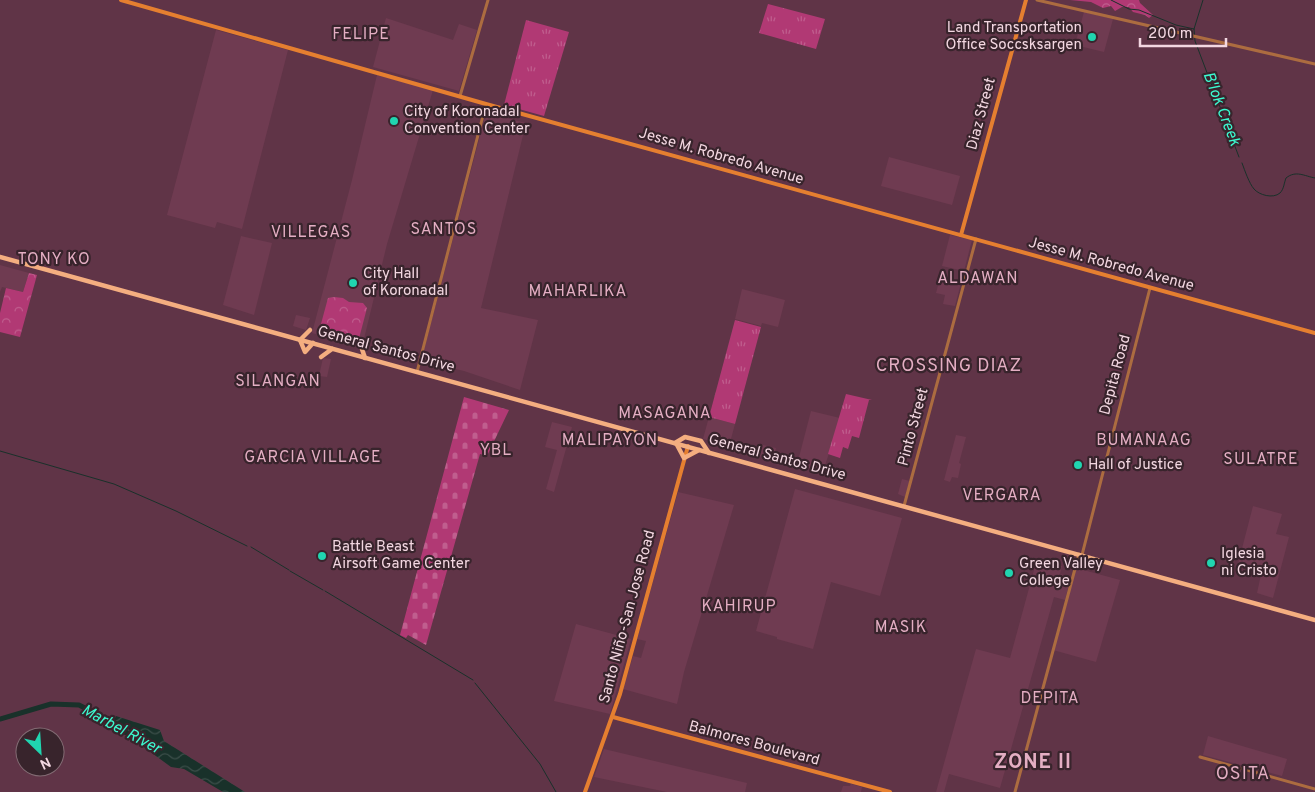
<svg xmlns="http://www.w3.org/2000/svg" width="1315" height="792" font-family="Overpass,sans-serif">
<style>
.built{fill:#6f3b51}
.grass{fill:url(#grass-tufts)}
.forest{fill:url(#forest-crowns)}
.cemetery{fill:url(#cemetery-stones)}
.water{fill:url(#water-waves)}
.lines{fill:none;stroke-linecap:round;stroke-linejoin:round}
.stream{stroke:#19312a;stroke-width:1}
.river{stroke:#19312a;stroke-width:5}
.tertiary{stroke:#ac6c40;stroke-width:3}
.secondary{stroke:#e57f30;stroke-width:4}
.trunk{stroke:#f4ae80;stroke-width:4.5}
.poi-dot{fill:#20d5b0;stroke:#38242c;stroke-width:2}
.labels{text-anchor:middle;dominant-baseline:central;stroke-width:4.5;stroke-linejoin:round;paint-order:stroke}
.poi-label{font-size:15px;fill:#f3d7e1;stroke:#38242c;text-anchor:start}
.street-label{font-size:15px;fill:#f3d7e1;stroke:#38242c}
.neighbourhood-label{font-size:16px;letter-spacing:1px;fill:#e4aec3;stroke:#38242c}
.water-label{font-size:16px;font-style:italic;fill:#3cf9d0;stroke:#38242c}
.quarter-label{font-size:18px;letter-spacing:1px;fill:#e4aec3;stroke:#38242c}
.district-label{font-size:20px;font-weight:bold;letter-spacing:1px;fill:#e4aec3;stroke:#38242c}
</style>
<defs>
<pattern id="grass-tufts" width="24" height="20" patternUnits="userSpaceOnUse" patternTransform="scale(1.25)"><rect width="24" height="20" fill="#b13974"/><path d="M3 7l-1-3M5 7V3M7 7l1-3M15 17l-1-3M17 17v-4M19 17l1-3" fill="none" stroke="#c05e8e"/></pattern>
<pattern id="forest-crowns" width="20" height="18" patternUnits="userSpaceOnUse" patternTransform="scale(1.25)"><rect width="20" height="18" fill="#b13974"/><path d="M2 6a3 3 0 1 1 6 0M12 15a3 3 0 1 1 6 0" fill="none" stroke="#c05e8e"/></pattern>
<pattern id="cemetery-stones" width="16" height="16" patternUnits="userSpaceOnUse" patternTransform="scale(1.25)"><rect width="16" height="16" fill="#b13974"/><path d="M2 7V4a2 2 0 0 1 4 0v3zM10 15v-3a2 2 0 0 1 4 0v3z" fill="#c05e8e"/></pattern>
<pattern id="water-waves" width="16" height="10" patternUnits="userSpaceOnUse" patternTransform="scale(1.25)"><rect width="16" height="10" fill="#19312a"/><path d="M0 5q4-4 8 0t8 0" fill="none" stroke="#3b4e49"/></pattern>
</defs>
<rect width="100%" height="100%" fill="#603447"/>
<!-- built -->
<g class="built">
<path d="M1084,12l29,7 -9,33 -29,-7z"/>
<path d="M386,18l67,22 6,-16 18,6 -18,61 -86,-24z"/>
<path d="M216,30l72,20 -46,179 -25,-7 -2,6 -48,-13z"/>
<path d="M377,75l56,15 -46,154 -24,99 -5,-1 -1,4 -45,-13 40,-153z"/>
<path d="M486,113l40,10 -45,185 57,12 -18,70 -56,-19 -43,-10z"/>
<path d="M889,157l71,19 -8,29 -71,-19z"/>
<path d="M950,235l22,5 -8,31 -22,-5z"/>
<path d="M241,236l31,7 -18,72 -31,-10z"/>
<path d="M0,265l29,8 -6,19 -21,-5 -2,5z"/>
<path d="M940,278l21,5 -6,23 -12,-2 2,-9 -9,-2z"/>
<path d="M742,289l43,11 -7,27 -16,-4 -1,3 -26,-7z"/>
<path d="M296,315l14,3 -4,12 -13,-4z"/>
<path d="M323,358l8,1 -4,18 -8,-1z"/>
<path d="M811,411l29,7 -17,54 -26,-7z"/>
<path d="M709,417l26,7 -6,22 -26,-7z"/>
<path d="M552,422l20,5 -18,65 -8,-3 11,-39 -12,-3z"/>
<path d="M956,435l10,2 -7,26 2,1 -3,14 -6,-1 -2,5 -6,-2z"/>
<path d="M759,444l17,4 -3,12 -17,-5z"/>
<path d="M902,479l8,2 -5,16 -7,-3z"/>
<path d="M795,489l107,29 -22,78 -49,-14 -18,67 -36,-10v-2l-21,-6z"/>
<path d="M678,492l56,13 -50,167 -7,32 -54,-15 10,-33 8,2 5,-17 -9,-2z"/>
<path d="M1253,506l29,8 -6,20 13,3 -16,61 -16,-5 5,-23 -24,-6z"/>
<path d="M1037,559l25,7 -2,8 11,3 -6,23 -11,-3 -54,191 -51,-14 -5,18h-8l40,-143 34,9z"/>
<path d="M1076,568l44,12 -24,82 -43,-12z"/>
<path d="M576,624l55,15 -21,75 -56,-13z"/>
<path d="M1208,736l79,23 -5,17 -79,-21z"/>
<path d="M604,749l143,34 -2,9h-78l-73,-15z"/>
<path d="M851,784l11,3 -1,5h-20l2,-6h7z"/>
</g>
<!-- grass -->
<g class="grass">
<path d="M768,4l57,15 -9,30 -57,-16z"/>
<path d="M526,20l43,12 -25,84 -40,-11z"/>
<path d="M735,320l26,7 -26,97 -26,-7z"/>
<path d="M846,394l26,6h-3l-10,38 -7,-2 -4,13 -5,-2 -3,11 -12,-4z"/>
</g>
<!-- forest -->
<g class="forest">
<path d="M1070,0h69l1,3 13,12 -4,3 -4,-3 -12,-3 -4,-5h-7l-7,4 -4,-5 -8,2 -12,-6z"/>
<path d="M29,273l8,2 -17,62 -20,-5v-19l6,-25 17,4z"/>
<path d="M334,297l9,1 6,4 14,1 4,5 -10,38 -39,-11 10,-37z"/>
</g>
<!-- cemetery -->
<path class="cemetery" d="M464,397l45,13 -22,46 -7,-2 -54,191 -18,-10 -2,3 -6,-3z"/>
<!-- water -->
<path class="water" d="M116,716l44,14 4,11 81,51h-22l-39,-23 -13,-2 -41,-30 -20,-8z"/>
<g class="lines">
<!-- stream -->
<g class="stream">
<path d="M1111,0l18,9 10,1 37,15 18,4"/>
<path d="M1194,29l1,12 44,116"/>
<path d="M1194,29l9,-29"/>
<path d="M1242,163c3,8 7,20 12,26 5,6 19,10 26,4 4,-4 4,-10 6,-15 10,-8 18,-2 29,0"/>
<path d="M0,451l114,33 62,27 71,35"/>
<path d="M251,547l38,23"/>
<path d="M290,571l33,19"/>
<path d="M325,591l148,89"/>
<path d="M475,683l65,81 16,28"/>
</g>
<!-- river -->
<path class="river" d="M0,719l51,-15 28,1 39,20"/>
<!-- tertiary -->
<g class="tertiary">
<path d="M1037,0l278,64"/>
<path d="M460,96l28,-96"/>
<path d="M417,372l69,-268"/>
<path d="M904,506l72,-267"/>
<path d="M1082,555l68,-267"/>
<path d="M1200,757l115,32"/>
<path d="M1015,792l64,-238"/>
</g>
<!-- secondary -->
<g class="secondary">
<path d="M121,0l365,104 829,229"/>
<path d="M961,235l65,-235"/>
<path d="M613,717l277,75"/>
<path d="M585,792l35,-98 68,-248"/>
</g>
<!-- trunk -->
<g class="trunk">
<path d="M0,257l1315,363"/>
<path d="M300,340l5,12 8,-9"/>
<path d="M300,340l10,-10"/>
<path d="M360,343l5,15"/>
<path d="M321,357l11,-8"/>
<path d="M675,443l10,-6 16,4 8,12"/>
<path d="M676,443l8,15 15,-8"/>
</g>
</g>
<!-- markers -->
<g class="poi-dot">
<circle cx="1092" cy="37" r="5"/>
<circle cx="394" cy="121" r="5"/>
<circle cx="353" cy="283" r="5"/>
<circle cx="1078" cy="465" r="5"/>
<circle cx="322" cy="556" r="5"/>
<circle cx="1211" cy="563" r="5"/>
<circle cx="1009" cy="573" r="5"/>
</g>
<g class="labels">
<!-- poi labels -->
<g class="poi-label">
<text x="1082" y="28" text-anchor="end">Land Transportation<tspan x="1082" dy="17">Office Soccsksargen</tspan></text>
<text x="404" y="112">City of Koronadal<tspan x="404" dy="17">Convention Center</tspan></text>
<text x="363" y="274">City Hall<tspan x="363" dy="17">of Koronadal</tspan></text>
<text x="1088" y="465">Hall of Justice</text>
<text x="332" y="547">Battle Beast<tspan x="332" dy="17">Airsoft Game Center</tspan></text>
<text x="1221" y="554">Iglesia<tspan x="1221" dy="17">ni Cristo</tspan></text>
<text x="1019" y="564">Green Valley<tspan x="1019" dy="17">College</tspan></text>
</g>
<!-- street labels -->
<g class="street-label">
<text transform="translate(982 114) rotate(-75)">Diaz Street</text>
<text transform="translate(721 157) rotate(16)">Jesse M. Robredo Avenue</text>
<text transform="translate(1111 265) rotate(15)">Jesse M. Robredo Avenue</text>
<text transform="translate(386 350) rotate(15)">General Santos Drive</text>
<text transform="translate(1116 375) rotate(-75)">Depita Road</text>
<text transform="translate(914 427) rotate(-75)">Pinto Street</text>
<text transform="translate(777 458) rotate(15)">General Santos Drive</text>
<text transform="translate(628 617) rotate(-75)">Santo Niño-San Jose Road</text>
<text transform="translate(754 744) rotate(15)">Balmores Boulevard</text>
</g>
<!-- neighbourhood labels -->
<g class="neighbourhood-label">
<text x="361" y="35">FELIPE</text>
<text x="444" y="230">SANTOS</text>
<text x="311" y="233">VILLEGAS</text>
<text x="54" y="260">TONY KO</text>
<text x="978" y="279">ALDAWAN</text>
<text x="578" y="292">MAHARLIKA</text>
<text x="278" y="382">SILANGAN</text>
<text x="665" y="414">MASAGANA</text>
<text x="610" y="441">MALIPAYON</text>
<text x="1144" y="441">BUMANAAG</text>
<text x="496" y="451">YBL</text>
<text x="313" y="458">GARCIA VILLAGE</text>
<text x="1261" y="460">SULATRE</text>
<text x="1002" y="496">VERGARA</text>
<text x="739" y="607">KAHIRUP</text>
<text x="901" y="628">MASIK</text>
<text x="1050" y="699">DEPITA</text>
</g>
<!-- water labels -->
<g class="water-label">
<text transform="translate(1221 109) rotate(69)">B'lok Creek</text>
<text transform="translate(121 730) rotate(28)">Marbel River</text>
</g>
<!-- quarter labels -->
<g class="quarter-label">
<text x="949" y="366">CROSSING DIAZ</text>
<text x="1243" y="774">OSITA</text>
</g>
<!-- district labels -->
<g class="district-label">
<text x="1033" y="763">ZONE II</text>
</g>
</g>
<!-- north arrow -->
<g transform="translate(40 752) rotate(155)"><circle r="24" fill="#38242c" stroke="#836c74"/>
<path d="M0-4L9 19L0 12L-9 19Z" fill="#20d5b0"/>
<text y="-8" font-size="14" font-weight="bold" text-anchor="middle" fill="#f3d7e1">N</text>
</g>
<!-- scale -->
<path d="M1140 38v8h86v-8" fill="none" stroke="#f3d7e1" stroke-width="2.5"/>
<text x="1148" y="38" font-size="15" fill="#f3d7e1" stroke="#38242c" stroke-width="4" paint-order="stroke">200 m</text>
</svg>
